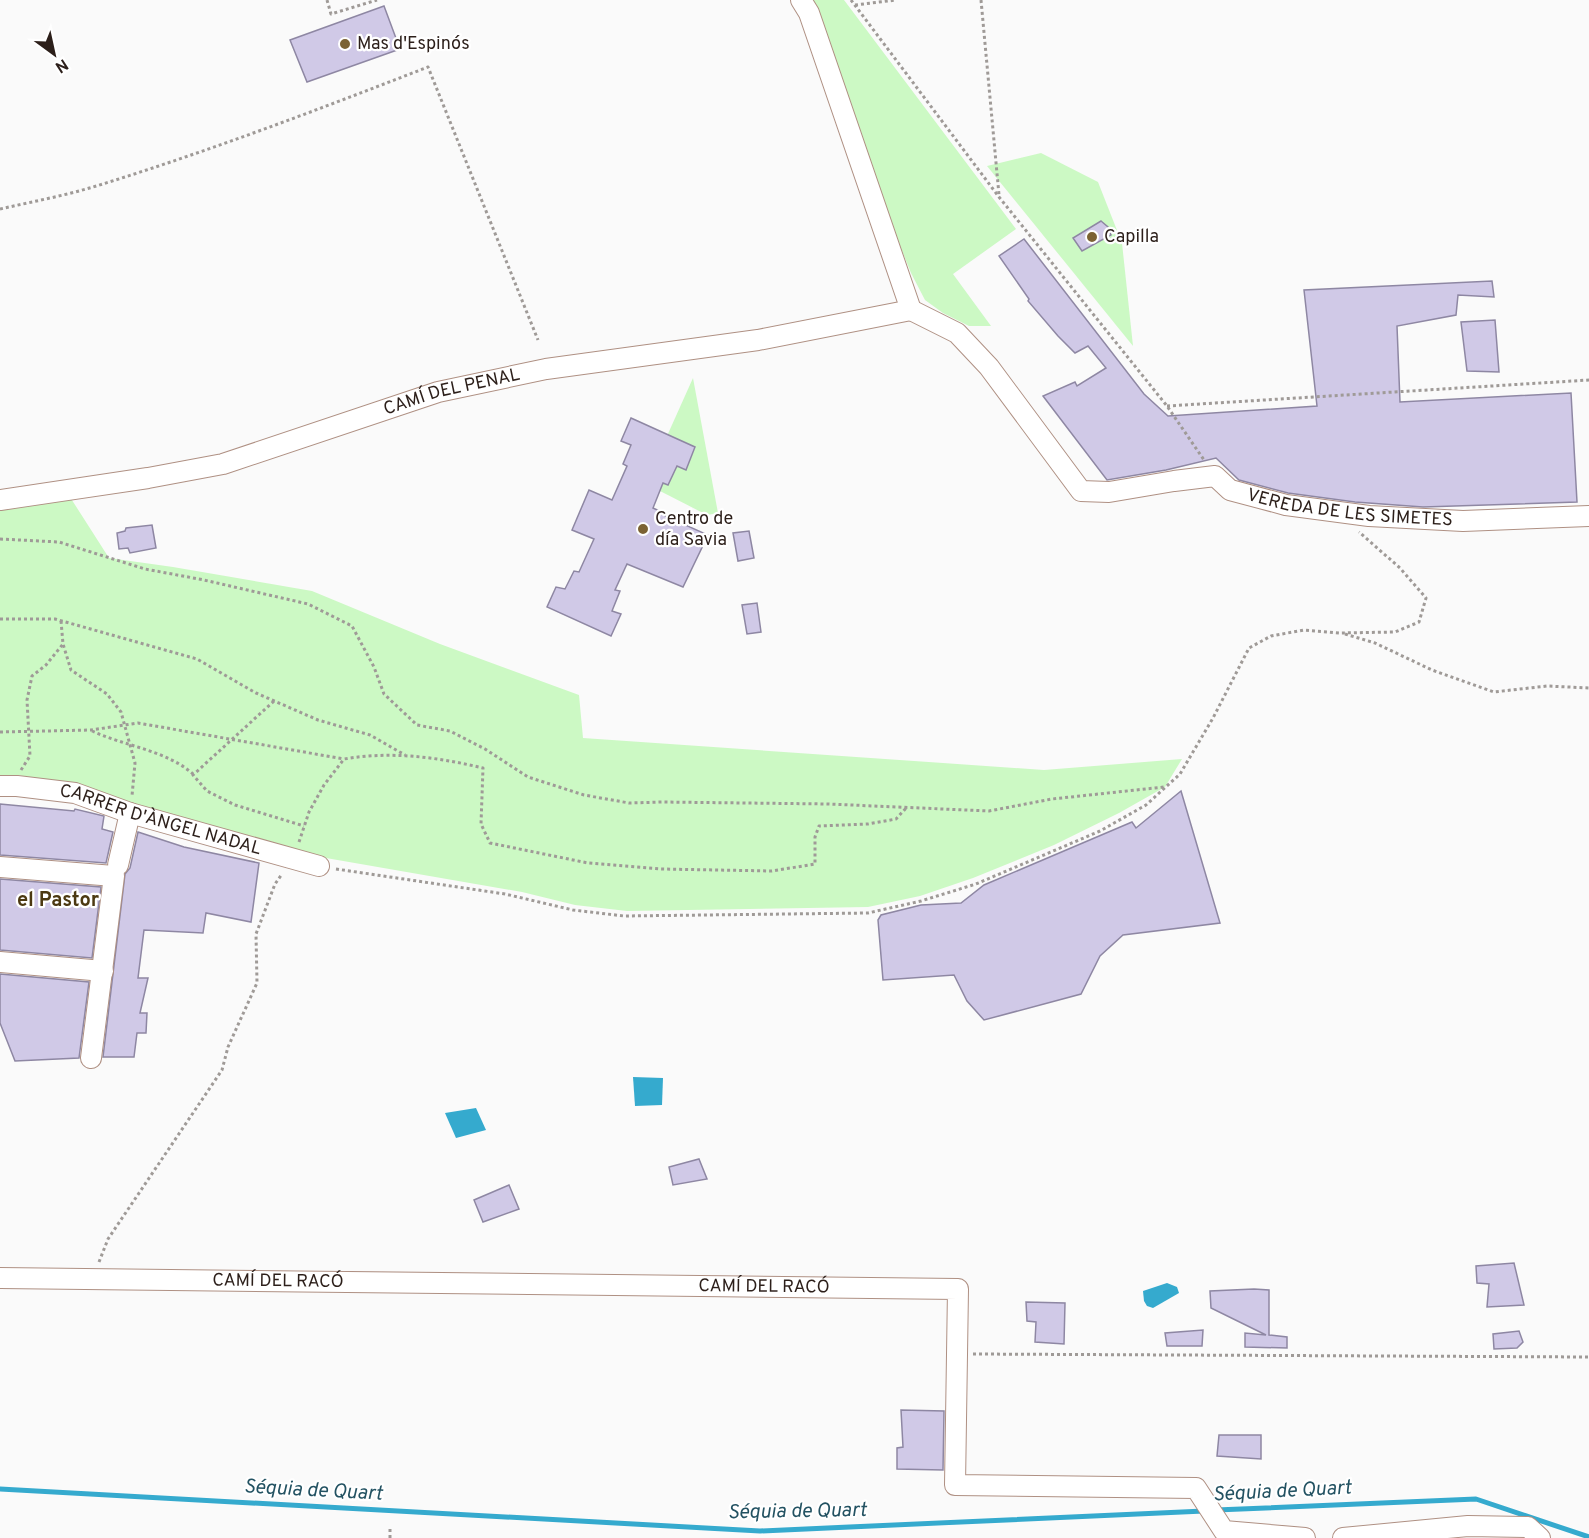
<svg xmlns="http://www.w3.org/2000/svg" width="1589" height="1538" font-family="Overpass,sans-serif">
<style>
.green{fill:#ccf9c4}
.water{fill:#35aace}
.lines{fill:none;stroke-linecap:round;stroke-linejoin:round}
.stream{stroke:#35aace;stroke-width:5}
.building{fill:#d0c9e7;stroke:#8e87a3;stroke-width:1.5}
.minor-casing{stroke:#af9083;stroke-width:22}
.path{stroke:#9f9a97;stroke-width:3;stroke-dasharray:3 3;stroke-linecap:butt}
.minor{stroke:#fff;stroke-width:20}
.poi-dot{fill:#7b6233;stroke:#fff;stroke-width:2}
.labels{text-anchor:middle;dominant-baseline:central;stroke-width:4.5;stroke-linejoin:round;paint-order:stroke}
.poi-label{font-size:18px;fill:#2c1f1a;stroke:#fff;text-anchor:start}
.street-label{font-size:18px;fill:#2c1f1a;stroke:#fff}
.neighbourhood-label{font-size:20px;font-weight:bold;fill:#4c3912;stroke:#fff}
.water-label{font-size:20px;font-style:italic;fill:#235262;stroke:#fff}
</style>
<rect width="100%" height="100%" fill="#fafafa"/>
<!-- green -->
<g class="green">
<path d="M806,0h38l172,229 -63,45 38,52h-22l-26,-13 -18,-13 -14,-27 -15,-37 -77,-217z"/>
<path d="M1041,153l57,29 24,61 11,103 -146,-180z"/>
<path d="M693,378l25,135 -11,2 -47,-24 3,-8 5,1 9,-18 9,4 9,-22 -28,-12z"/>
<path d="M70,497l39,61 64,9 139,24 128,53 139,51 4,43 461,32 138,-11 -17,28 -46,26 -65,32 -81,33 -53,18 -52,11 -241,4 -52,-6 -53,-13 -196,-34 -181,-41 -69,-30 -58,-12 -18,1v-272z"/>
</g>
<!-- water -->
<g class="water">
<path d="M633,1077l30,1 -1,27 -27,1z"/>
<path d="M476,1108l10,22 -30,8 -11,-25z"/>
<path d="M1167,1283l10,4 2,6 -26,15 -6,-2 -3,-5 -1,-10z"/>
</g>
<g class="lines">
<!-- stream -->
<g class="stream">
<path d="M0,1489l760,42 444,-20"/>
<path d="M1216,1510l260,-11 113,38"/>
</g>
</g>
<!-- building -->
<g class="building">
<path d="M384,6l16,43 -93,33 -17,-42z"/>
<path d="M1101,221l7,6 3,8 -29,16 -9,-13z"/>
<path d="M1024,239l120,155 24,22 149,-10 -13,-116 188,-9 2,16 -36,-2 -2,20 -59,11 3,76 171,-9 6,109 -154,5 -68,-5 -67,-9 -49,-13 -23,-22 -50,12 -59,10 -64,-84 32,-14 2,4 29,-18 -18,-22 -13,7 -17,-17 -30,-35 1,-2 -30,-43z"/>
<path d="M1495,320l4,52 -32,-1 -6,-49z"/>
<path d="M631,418l64,29 -9,23 -9,-4 -9,19 -5,-2 -10,25 13,6 -1,2 43,19 -25,52 -56,-23 -12,26 5,1 -8,20 9,3 -10,22 -64,-29 9,-20 9,2 9,-18 5,1 15,-33 -22,-9 17,-40 23,10 15,-34 -4,-2 8,-19 -10,-4z"/>
<path d="M152,525l4,23 -26,5 -2,-5 -9,1 -2,-16 8,-2 1,-3z"/>
<path d="M749,531l5,27 -16,3 -5,-28z"/>
<path d="M757,603l4,29 -14,2 -5,-29z"/>
<path d="M1181,791l39,132 -97,12 -23,21 -19,38 -97,26 -17,-19 -13,-26 -71,5 -5,-60 3,-5 40,-10 40,-2 23,-18 148,-63 4,6z"/>
<path d="M0,804l74,7 1,-2 29,7 -2,13 11,3 -7,31 -106,-8z"/>
<path d="M138,832l46,15 75,16 -8,59 -45,-9 -3,20 -59,-3 -6,48h10l-8,35h7l-1,20h-9l-3,24h-31l22,-183 5,-6z"/>
<path d="M0,879l101,8 -9,71 -92,-8z"/>
<path d="M0,974l89,8 -10,76 -64,3 -15,-38z"/>
<path d="M699,1159l8,20 -34,6 -4,-18z"/>
<path d="M509,1185l10,24 -36,13 -9,-22z"/>
<path d="M1514,1263l10,42 -37,2 2,-23 -12,-1 -1,-17z"/>
<path d="M1254,1289l15,1v45l18,2v11l-42,-1v-14l21,2 -55,-27 -1,-17z"/>
<path d="M1026,1302l39,1 -1,41 -29,-2 1,-20 -9,-1z"/>
<path d="M1203,1330l-1,16h-35l-2,-13z"/>
<path d="M1519,1331l4,11 -6,6 -23,1 -1,-15z"/>
<path d="M901,1410l43,1 -1,59 -46,-1v-21l6,-1z"/>
<path d="M1219,1435h42v24l-44,-3z"/>
</g>
<g class="lines">
<!-- minor casing -->
<g class="minor-casing">
<g id="minor">
<path d="M801,0l8,13 102,297"/>
<path id="s1" d="M911,310l46,23 32,34 92,124 28,1 65,-11 41,-5 15,14 56,15 83,11 94,5 126,-5"/>
<path id="s2" d="M0,500l148,-22 75,-14 215,-72 108,-23 212,-29 153,-30"/>
<path id="s3" d="M0,786h17l58,7 55,20 189,53"/>
<path d="M118,865l12,-52"/>
<path d="M0,867l114,9 -23,182"/>
<path d="M0,962l103,9"/>
<path id="s4" d="M0,1278l958,11 -3,196 241,3 28,43 81,7"/>
<path d="M1343,1538l125,-12 60,1 12,11"/>
</g>
</g>
<!-- path -->
<g class="path">
<path d="M327,0l4,14 46,-14"/>
<path d="M851,0l148,197 168,209 37,54"/>
<path d="M981,0l18,195"/>
<path d="M855,5l41,-5"/>
<path d="M0,209c31,-7 63,-13 93,-22 114,-35 224,-77 335,-120l110,273"/>
<path d="M1167,406l422,-26"/>
<path d="M0,539l59,3 86,27 59,11 104,24 44,22 22,41 10,27 33,31 33,6 35,18 43,28 56,18 45,8 33,-1 166,2 161,7 63,-12 112,-12"/>
<path d="M0,619h55l142,40 59,34 62,27 52,15 35,20"/>
<path d="M61,621l2,23 8,26 36,24 14,18 14,51 -3,33"/>
<path d="M1345,634l30,9 57,27 62,22 53,-6 42,2"/>
<path d="M274,701l-81,74 14,16 28,14 69,21"/>
<path d="M92,731c32,15 74,19 101,43"/>
<path d="M0,732l91,-2 47,-7 206,36"/>
<path d="M21,770l9,-14 -3,-56 5,-24 14,-11 17,-21"/>
<path d="M299,842l10,-30 15,-27 20,-26c47,-8 93,-2 139,9l-2,56 9,19 98,20 73,6 111,2 43,-7v-27l4,-11 49,-2 28,-5 11,-12"/>
<path d="M336,869l169,25 68,16 51,6 244,-3 53,-12 55,-17 124,-53 46,-26 34,-31 33,-56 36,-70 22,-12 33,-6 36,3 55,-1 24,-10 7,-24 -26,-30 -41,-36"/>
<path d="M99,1262l9,-23 114,-169 6,-23 29,-64 -1,-49 19,-50 7,-10"/>
<path d="M973,1354l616,3"/>
<path d="M390,1538v-10"/>
</g>
<!-- minor -->
<use href="#minor" class="minor"/>
</g>
<!-- markers -->
<g class="poi-dot">
<circle cx="345" cy="44" r="6"/>
<circle cx="1092" cy="237" r="6"/>
<circle cx="643" cy="529" r="6"/>
</g>
<g class="labels">
<!-- poi labels -->
<g class="poi-label">
<text x="357" y="44">Mas d'Espinós</text>
<text x="1104" y="237">Capilla</text>
<text x="655" y="519">Centro de<tspan x="655" dy="21">día Savia</tspan></text>
</g>
<!-- street labels -->
<g class="street-label">
<text stroke="none"><textPath href="#s2" startOffset="466">CAMÍ DEL PENAL</textPath></text>
<text stroke="none"><textPath href="#s1" startOffset="530">VEREDA DE LES SIMETES</textPath></text>
<text stroke="none"><textPath href="#s3" startOffset="165">CARRER D'ÀNGEL NADAL</textPath></text>
<text stroke="none"><textPath href="#s4" startOffset="278">CAMÍ DEL RACÓ</textPath></text>
<text stroke="none"><textPath href="#s4" startOffset="764">CAMÍ DEL RACÓ</textPath></text>
</g>
<!-- neighbourhood labels -->
<g class="neighbourhood-label">
<text x="58" y="901">el Pastor</text>
</g>
<!-- water labels -->
<g class="water-label">
<text transform="translate(313 1491) rotate(3)">Séquia de Quart</text>
<text transform="translate(1282 1492) rotate(-3)">Séquia de Quart</text>
<text transform="translate(797 1512) rotate(-1)">Séquia de Quart</text>
</g>
</g>
<!-- north arrow -->
<g transform="translate(54 54) rotate(147)" stroke="#ffffff" stroke-width="4.5" paint-order="stroke">
<path d="M0-4.5L10 22L0 15L-10 22Z" fill="#2c1f1a"/>
<text y="-9" font-size="16" font-weight="bold" text-anchor="middle" fill="#2c1f1a">N</text>
</g>
</svg>
